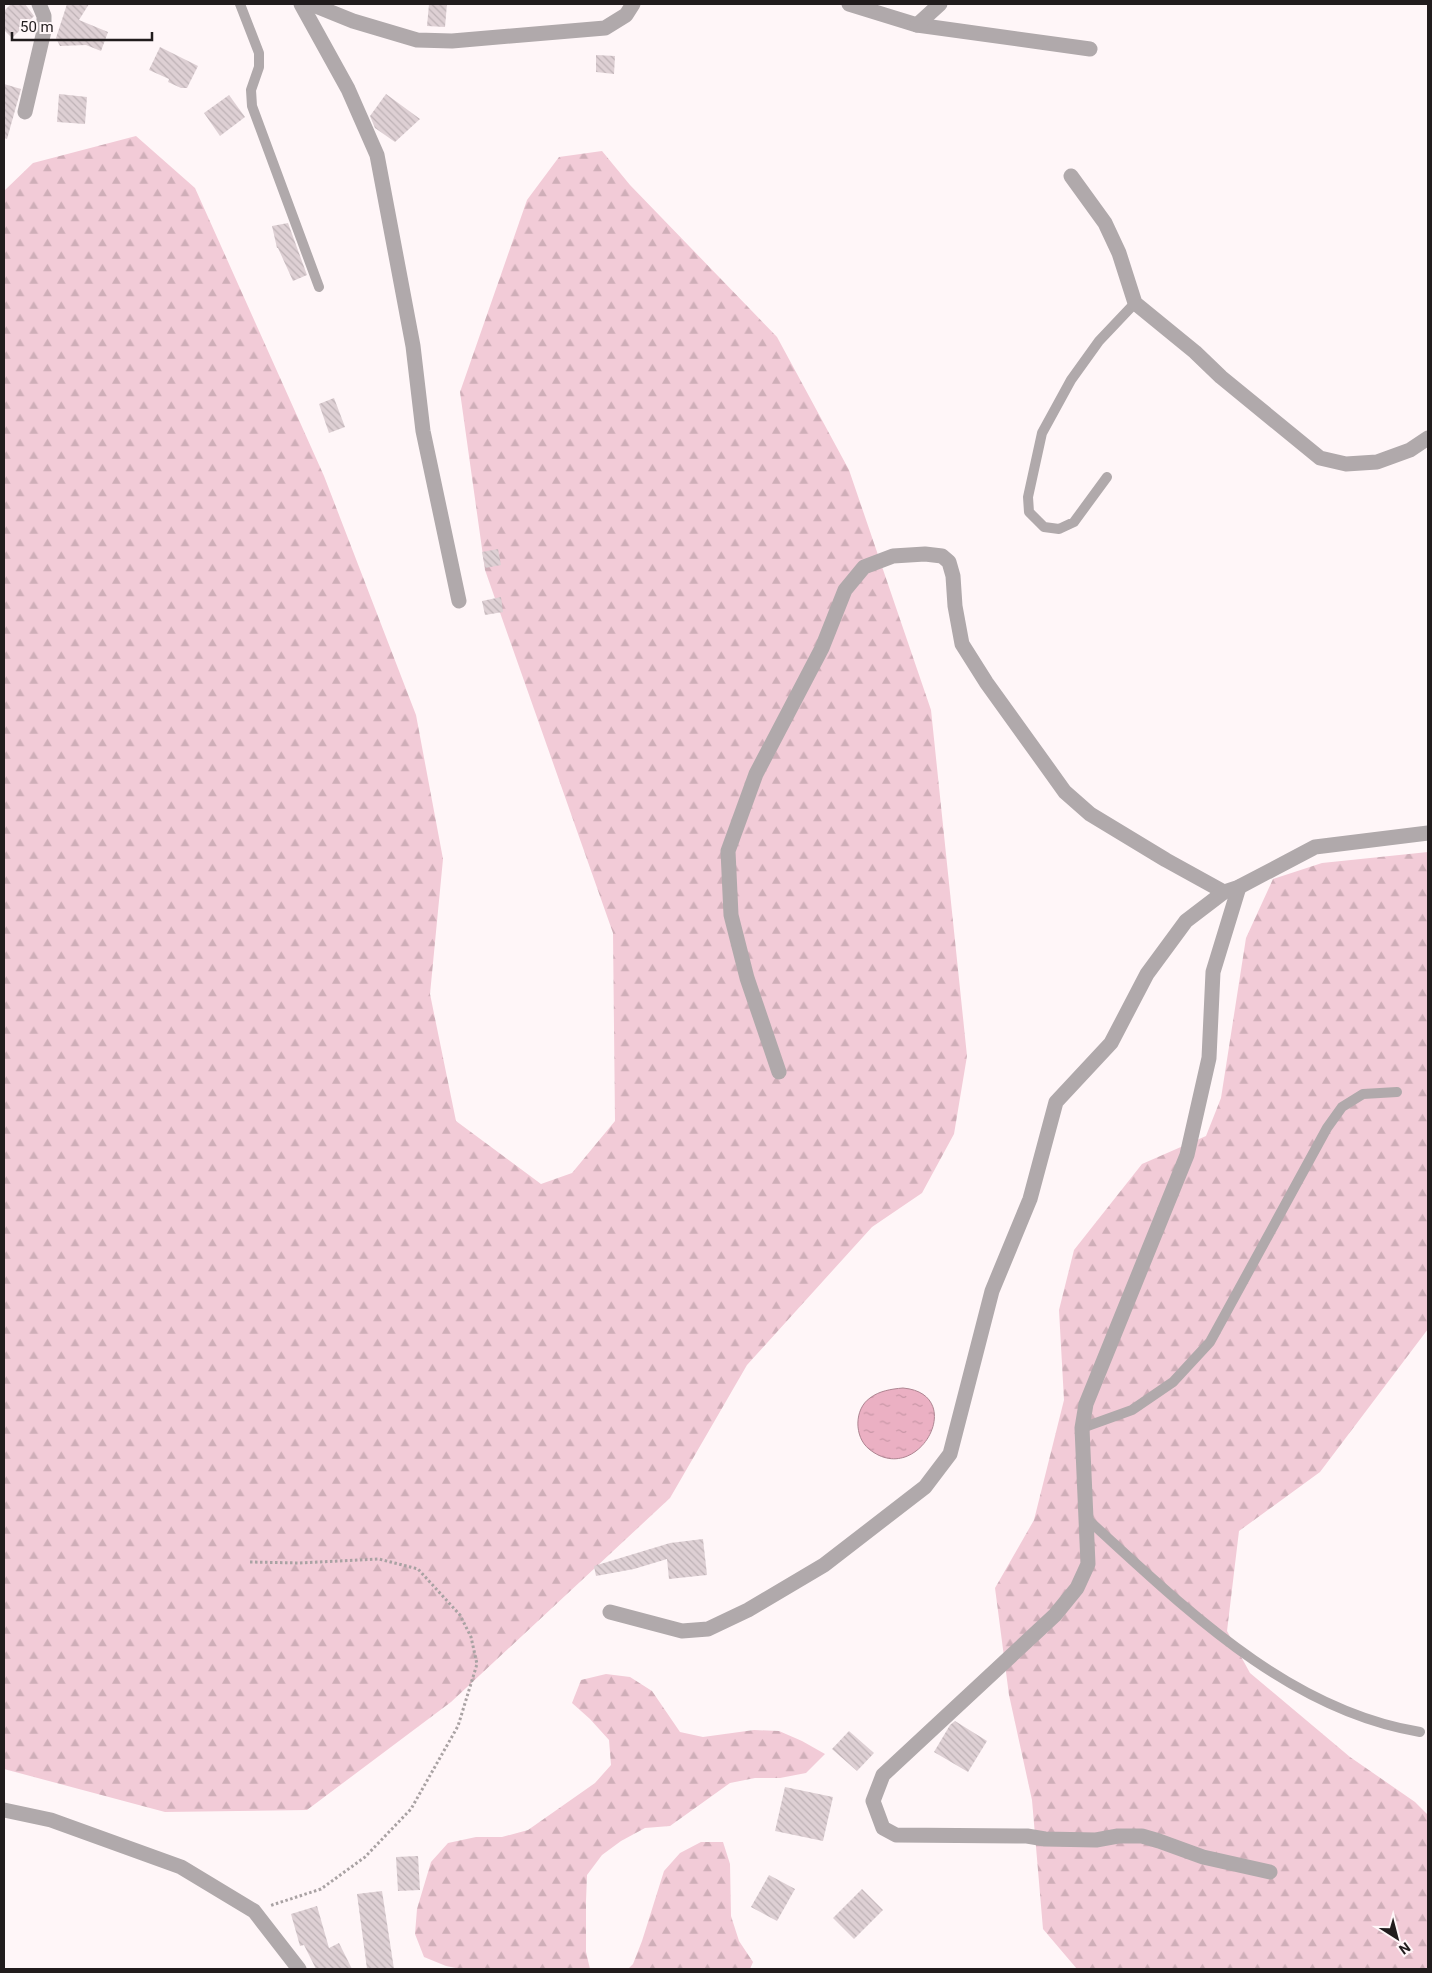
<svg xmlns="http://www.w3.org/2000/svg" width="1432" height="1973" font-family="Roboto,sans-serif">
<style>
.forest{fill:url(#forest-firs)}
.water{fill:url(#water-ripples);stroke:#ae8491}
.building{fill:url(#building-back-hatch)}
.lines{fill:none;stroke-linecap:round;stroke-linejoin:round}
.path{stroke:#a9a2a3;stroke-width:3;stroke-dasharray:2.5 2.5;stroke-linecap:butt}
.service{stroke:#b0a9ab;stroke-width:10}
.minor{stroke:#b0a9ab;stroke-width:15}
</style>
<defs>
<pattern id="forest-firs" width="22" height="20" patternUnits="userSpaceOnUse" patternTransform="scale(1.25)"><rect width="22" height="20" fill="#f2cbd7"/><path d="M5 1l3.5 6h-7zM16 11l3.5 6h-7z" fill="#cfaeb8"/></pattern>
<pattern id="water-ripples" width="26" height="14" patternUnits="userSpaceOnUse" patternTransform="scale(1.25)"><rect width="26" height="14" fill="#ebb0c3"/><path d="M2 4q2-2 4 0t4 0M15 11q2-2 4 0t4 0" fill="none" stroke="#c997a7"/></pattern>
<pattern id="building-back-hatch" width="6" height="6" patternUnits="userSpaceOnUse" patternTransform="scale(1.25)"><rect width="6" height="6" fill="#ded0d4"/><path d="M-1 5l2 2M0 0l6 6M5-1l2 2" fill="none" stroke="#beb2b6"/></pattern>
</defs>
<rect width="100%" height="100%" fill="#fff6f8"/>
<!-- forest -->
<g class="forest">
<path d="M136,136l59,52 129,288 92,239 27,144 -13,135 26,127 85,63 31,-11 43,-52 -2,-188 -128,-363 -25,-178 67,-192 32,-43 43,-6 28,34 147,152 72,133 82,240 36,346 -13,78 -32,59 -50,34 -125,138 -77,133 -219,204 -144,108 -142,2 -161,-43v-1578l29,-28z"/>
<path d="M1428,852v477l-108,143 -81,59 -12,100 23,42 100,84 65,45 13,13v154h-351l-34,-40 -11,-129 -23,-105 -14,-107 39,-68 30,-120 -5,-90 15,-60 68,-86 64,-28 15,-38 25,-160 27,-59 49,-16z"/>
<path d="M606,1674l24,3 22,14 28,41 23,5 51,-7 25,1 23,10 23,13 -19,19 -26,5h-25l-25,5 -60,43 -25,2 -24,13 -19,14 -15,20 -1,26v51l4,17h-129l-15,-3 -22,-9 -9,-23 2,-25 14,-47 17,-19 28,-6h26l26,-7 67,-47 16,-18 -2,-25 -19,-21 -18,-16 9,-23z"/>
<path d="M701,1842h22l7,22 1,52 8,25 14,21 -3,7h-122l5,-5 9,-23 22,-70 16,-18z"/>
</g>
<!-- water -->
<path class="water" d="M903,1388c66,6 15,101 -34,61 -15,-12 -15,-40 1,-51 9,-7 21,-9 33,-10z"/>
<!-- building -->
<g class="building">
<path d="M11,4h14l9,12 -22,22 -8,-8v-19z"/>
<path d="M67,4h22l-10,16 29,12 -7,19 -15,-6 -26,1 -4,-8z"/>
<path d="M429,4h18l-2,23 -18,-1z"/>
<path d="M160,47l38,19 -11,22h-6l-13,-6 1,-3 -20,-9z"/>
<path d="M596,55l19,1 -1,18 -18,-2z"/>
<path d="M4,84l17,5 -14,50 -3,-1z"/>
<path d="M59,94l28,3 -2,27 -28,-2z"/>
<path d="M386,94l34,25 -25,23 -20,-14 -5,-12z"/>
<path d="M229,95l16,22 -25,19 -16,-23z"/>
<path d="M288,223l19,52 -14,6 -15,-33h-1l-5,-22z"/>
<path d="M334,398l11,29 -16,6 -10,-29z"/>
<path d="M498,549l3,16 -16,3 -3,-16z"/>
<path d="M501,597l2,15 -18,3 -3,-14z"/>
<path d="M703,1539l4,36 -38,4 -2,-20 -33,10 -38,7 -2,-10 76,-23z"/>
<path d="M955,1721l32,20 -19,31 -34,-20 16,-27z"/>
<path d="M849,1731l25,22 -17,18 -25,-22z"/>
<path d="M785,1787l48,10 -10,44 -48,-10z"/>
<path d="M418,1856l2,34 -22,1 -2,-34z"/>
<path d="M769,1875l26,14 -18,32 -26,-14z"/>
<path d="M862,1889l21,21 -29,29 -21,-21z"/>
<path d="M382,1891l12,78h-27l-10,-75z"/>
<path d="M317,1906l12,42 10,-5 13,26h-36l-12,-24 -4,1 -9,-32z"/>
</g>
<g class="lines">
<!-- path -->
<path class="path" d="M250,1562l49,1 80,-4 39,10 42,46 11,22 6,27 -19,62 -47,83 -46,48 -44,32 -52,17"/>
<!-- service -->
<g class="service">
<path d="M240,4l19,49v14l-8,23 1,16 67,181"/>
<path d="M1107,477l-33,45 -15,7 -15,-2 -15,-15 -1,-15 14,-64 29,-53 28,-39 36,-38"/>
<path d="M1082,1428l50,-18 41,-28 37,-40 117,-214 15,-21 21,-13 34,-2"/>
<path d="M1086,1518c97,88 200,192 334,214"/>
</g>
<!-- minor -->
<g class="minor">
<path d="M301,4l47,85 29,66 36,191 10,85 36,170"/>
<path d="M311,4l42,17 64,19 35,1 153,-13 21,-13 7,-11"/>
<path d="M849,4l68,21 173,24"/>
<path d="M917,25l23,-21"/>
<path d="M25,112l19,-81v-15l-5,-12"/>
<path d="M1071,176l34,47 14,30 16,50 60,49 26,25 99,81 26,6 31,-2 33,-12 18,-12"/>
<path d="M1239,887l-26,85 -4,86 -22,97 -101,249 -4,24 6,136 -11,24 -22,27 -172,160 -10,26 10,27 13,7 131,1 18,3 51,1 22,-4h24l17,5 44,16 67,15"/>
<path d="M779,1072l-32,-94 -16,-63 -3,-64 28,-77 66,-126 23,-58 19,-23 29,-11 32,-2 17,2 7,6 4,14 2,30 7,38 24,38 79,110 25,22 76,46 58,32"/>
<path d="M610,1612l72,19 26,-2 40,-19 76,-45 101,-78 25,-33 42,-163 38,-92 26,-97 55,-59 36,-69 39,-53 38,-29 15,-5 76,-40 113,-14"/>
<path d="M4,1810l47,10 130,47 73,44 45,58"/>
</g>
</g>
<!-- border -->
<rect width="1432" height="1973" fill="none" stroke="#211c1d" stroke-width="10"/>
<!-- north arrow -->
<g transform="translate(1397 1938) rotate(144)" stroke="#fff6f8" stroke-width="4" paint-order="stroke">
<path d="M0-4L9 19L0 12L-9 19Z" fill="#211c1d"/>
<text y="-8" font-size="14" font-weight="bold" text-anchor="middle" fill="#211c1d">N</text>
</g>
<!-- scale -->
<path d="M12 32v8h140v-8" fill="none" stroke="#211c1d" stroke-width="2.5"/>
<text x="20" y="32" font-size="15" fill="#211c1d" stroke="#fff6f8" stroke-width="4" paint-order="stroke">50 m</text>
</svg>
